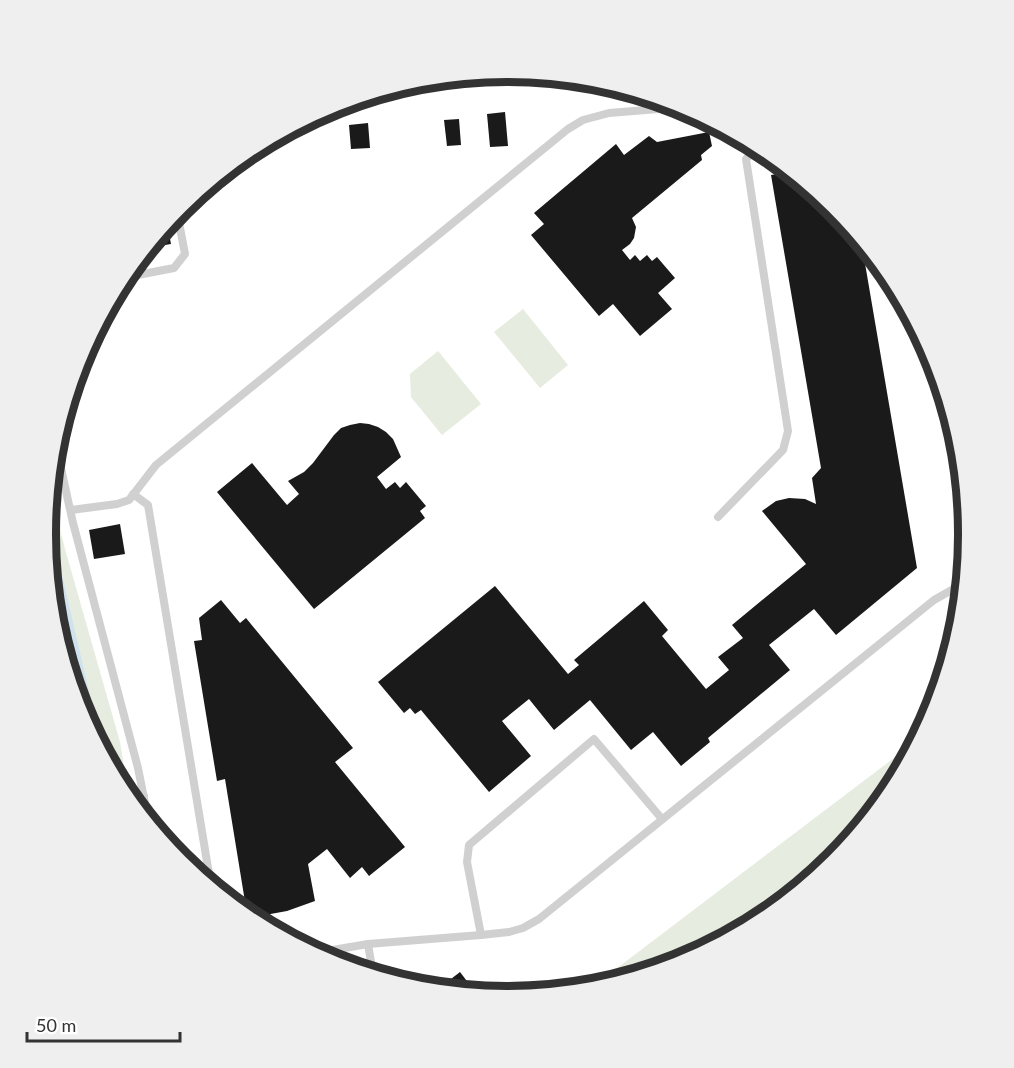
<svg xmlns="http://www.w3.org/2000/svg" width="1014" height="1068" font-family="Lato,sans-serif">
<style>
.green{fill:#e6ecdf}
.lines{fill:none;stroke-linecap:round;stroke-linejoin:round}
.stream{stroke:#cfe2ee;stroke-width:6}
.building{fill:#1a1a1a}
.lane{stroke:#d0d0d0;stroke-width:8}
.rim{fill:none;stroke:#333;stroke-width:8}
</style>
<rect width="100%" height="100%" fill="#fff"/>
<!-- green -->
<g class="green">
<path d="M523,309l45,56 -28,23 -46,-56z"/>
<path d="M438,351l43,53 -39,31 -31,-38 -1,-23z"/>
<path d="M937,367l23,77 4,34c-17,-28 -21,-78 -27,-111z"/>
<path d="M51,478h1l5,25 1,18 7,28 55,193 5,31 -4,15 -41,-78 -26,-86 -9,-90z"/>
<path d="M919,739l-28,52 -58,70 -70,57 -80,43 -73,22 -6,-5z"/>
</g>
<g class="lines">
<!-- stream -->
<path class="stream" d="M46,519l52,225"/>
</g>
<!-- building -->
<g class="building">
<path d="M505,112l3,34 -18,1 -3,-33z"/>
<path d="M459,119l2,26 -14,1 -3,-26z"/>
<path d="M368,123l2,25 -19,1 -2,-24z"/>
<path d="M709,132l3,14 -11,9 1,5 -70,58 4,9 -2,11 -4,6 -8,6 8,10 5,-5 5,6 7,-6 5,6 5,-4 18,21 -17,15 14,16 -32,27 -27,-32 -14,12 -68,-81 13,-11 -10,-11 82,-69 8,11 25,-19 8,6z"/>
<path d="M790,172l44,36 27,32 56,328 -81,67 -22,-26 -45,36 21,25 -82,68 2,4 -29,24 -28,-34 -22,18 -41,-50 -36,30 -25,-31 -27,22 29,35 -42,36 -68,-82 -6,4 -5,-6 -6,5 -26,-31 117,-96 73,88 11,-9 -5,-5 70,-59 24,29 -6,6 44,53 23,-19 -11,-13 25,-19 -11,-13 74,-61 -44,-53 14,-10 13,-3 16,1 11,5 -4,-26 9,-10 -50,-293z"/>
<path d="M167,223l4,21 -24,4 18,-22z"/>
<path d="M360,423l9,1 9,3 8,5 7,7 8,18 -24,20 9,12 9,-7 5,6 6,-6 20,24 -6,5 5,7 -111,91 -97,-117 35,-29 35,42 12,-11 -11,-13 16,-9 9,-9 21,-28 7,-7 9,-3z"/>
<path d="M120,524l5,30 -31,5 -5,-29z"/>
<path d="M221,600l19,23 6,-5 107,130 -18,14 70,85 -36,29 -7,-9 -12,11 -23,-29 -19,15 7,37 -28,10 -22,4 -18,-1 -22,-135 -8,2 -23,-140 8,-1 -3,-22z"/>
<path d="M460,972l16,21 -38,-4z"/>
</g>
<g class="lines">
<!-- lane -->
<g class="lane">
<path d="M122,278l52,-10 11,-14 -8,-42"/>
<path d="M55,441l18,82 65,245 11,55"/>
<path d="M133,494l15,11 63,381"/>
<path d="M71,510l46,-6 12,-4 27,-35 412,-336 15,-9 26,-7 74,-6"/>
<path d="M718,517l65,-67 5,-19 -42,-272 12,-12"/>
<path d="M130,799l14,-3"/>
<path d="M481,935l-14,-73 2,-17 125,-106 68,80"/>
<path d="M368,944l5,30"/>
<path d="M315,953l53,-9 113,-9 28,-3 14,-4 16,-9 395,-319 30,-17"/>
</g>
</g>
<!-- crop -->
<path d="M0 0H1014V1068H0ZM507 82H507A451 451 0 0 1 958 533V535A451 451 0 0 1 507 986H507A451 451 0 0 1 56 535V533A451 451 0 0 1 507 82Z" fill="#efefef" fill-rule="evenodd"/>
<path class="rim" d="M507 82H507A451 451 0 0 1 958 533V535A451 451 0 0 1 507 986H507A451 451 0 0 1 56 535V533A451 451 0 0 1 507 82Z"/>
<!-- scale -->
<path d="M27 1032v9h153v-9" fill="none" stroke="#333333" stroke-width="3"/>
<text x="36" y="1032" font-size="18" fill="#333333" stroke="#ffffff" stroke-width="4.5" paint-order="stroke">50 m</text>
</svg>
